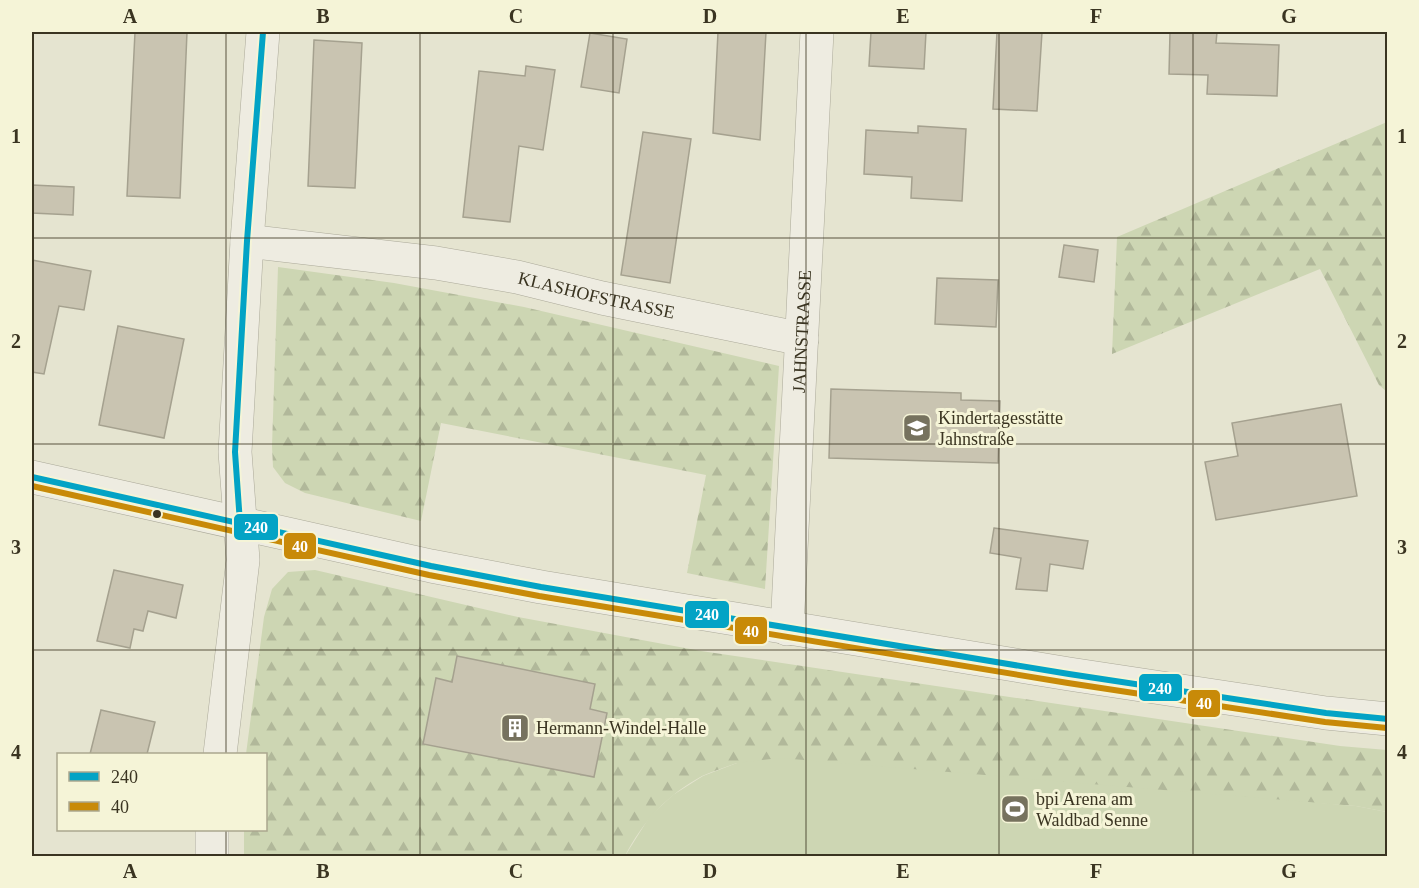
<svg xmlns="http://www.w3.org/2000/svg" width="1419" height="888" font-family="Georgia,serif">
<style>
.forest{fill:url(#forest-firs)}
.pitch{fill:#cdd6b3}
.building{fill:#c9c4b1;stroke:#a5a18f;stroke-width:1.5}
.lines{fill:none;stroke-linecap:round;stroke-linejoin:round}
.minor-casing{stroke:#aba999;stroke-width:34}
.minor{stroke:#eeece1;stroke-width:33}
.bus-1-casing{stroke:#f5f4d7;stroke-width:10}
.bus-2-casing{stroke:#f5f4d7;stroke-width:10}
.bus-1{stroke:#03a3c5;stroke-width:6}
.bus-2{stroke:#c88a08;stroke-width:6}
.grid{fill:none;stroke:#3a3421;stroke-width:1.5;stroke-opacity:0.55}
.bus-dot{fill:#3a3421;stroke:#f5f4d7;stroke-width:2}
.labels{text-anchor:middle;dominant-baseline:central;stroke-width:6;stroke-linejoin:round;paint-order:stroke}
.street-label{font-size:18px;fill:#3a3421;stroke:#f5f4d7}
.poi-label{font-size:18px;fill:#3a3421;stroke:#f5f4d7;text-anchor:start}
.line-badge{stroke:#f5f4d7;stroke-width:2}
.badge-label{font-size:16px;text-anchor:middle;font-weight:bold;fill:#fff}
.neatline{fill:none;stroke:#3a3421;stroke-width:2}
.grid-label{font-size:20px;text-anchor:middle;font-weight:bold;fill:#3a3421}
</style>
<defs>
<pattern id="forest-firs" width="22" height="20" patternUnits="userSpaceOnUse" patternTransform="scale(1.5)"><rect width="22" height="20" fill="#cdd6b3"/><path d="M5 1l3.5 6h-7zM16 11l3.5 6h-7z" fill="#b1b89a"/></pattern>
</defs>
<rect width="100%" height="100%" fill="#e5e4d0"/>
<!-- forest -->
<g class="forest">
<path d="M1387,122v270l-8,-7 -59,-116 -208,85 5,-117z"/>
<path d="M278,267l116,16 130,24 255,59 -14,223 -78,-16 19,-98 -265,-52 -20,98 -116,-28 -20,-10 -12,-16 -1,-21z"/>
<path d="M315,570l203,47 183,34 639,95 47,4v62l-31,-6 -619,-43c-11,4 -24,8 -35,13 -35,19 -59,45 -77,80h-381v-26h22v-76h-20l18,-137 8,-28 16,-17z"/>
</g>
<!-- pitch -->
<path class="pitch" d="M780,758l576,48 31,6v44h-762l25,-40 23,-21 30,-19 34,-13z"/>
<!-- building -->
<g class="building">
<path d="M135,32h52l-7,166 -53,-2z"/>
<path d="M718,32h48l-6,108 -47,-7z"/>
<path d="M871,32h55l-2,37 -55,-3z"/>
<path d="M997,32h45l-5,79 -44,-2z"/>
<path d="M1170,32h47l-1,11 63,2 -2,51 -70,-2 1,-19 -39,-1z"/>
<path d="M590,33l37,6 -8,54 -38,-6z"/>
<path d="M314,40l48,3 -7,145 -47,-2z"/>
<path d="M526,66l29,4 -12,80 -24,-4 -9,76 -47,-5 16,-146 46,5z"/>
<path d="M918,126l48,3 -4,72 -51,-3 1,-21 -48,-3 2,-44 52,3z"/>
<path d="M643,132l48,7 -21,144 -49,-8z"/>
<path d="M32,185l42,2 -1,28 -41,-2z"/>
<path d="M1064,245l34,5 -4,32 -35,-5z"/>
<path d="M32,260l59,11 -7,39 -25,-4 -15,68 -12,-2z"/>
<path d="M937,278l61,2 -2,47 -61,-3z"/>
<path d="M118,326l66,13 -20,99 -65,-13z"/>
<path d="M831,389l130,4v7l39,1 -2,62 -169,-5z"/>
<path d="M1341,404l16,92 -141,24 -11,-58 33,-6 -6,-33z"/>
<path d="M994,528l94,13 -5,28 -33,-5 -3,27 -31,-2 5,-31 -31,-5z"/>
<path d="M114,570l69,15 -7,33 -28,-7 -5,20 -9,-2 -4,19 -33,-7z"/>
<path d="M457,656l138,28 -5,25 17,4 -13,64 -171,-33 13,-66 16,4z"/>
<path d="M101,710l54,12 -8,32h-57z"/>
</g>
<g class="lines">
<!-- minor casing -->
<g class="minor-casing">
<g id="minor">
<path id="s1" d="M247,241l189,22 81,14 85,21 200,41"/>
<path d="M32,477l399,89 110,21 528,87 257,39 62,6"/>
<path id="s2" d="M787,629l30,-597"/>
<path d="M220,754l23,-194 -8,-108 12,-211 16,-209"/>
<path d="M212,856v-26"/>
</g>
</g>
<!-- minor -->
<use href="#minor" class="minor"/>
<!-- bus-1 casing -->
<g class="bus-1-casing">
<g id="bus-1">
<path d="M32,477l399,89 110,21 528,87 257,39 62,6"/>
<path d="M240,523l-5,-71 12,-211 16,-209"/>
</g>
</g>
<!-- bus-2 casing -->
<g class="bus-2-casing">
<path id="bus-2" d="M32,486l397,89 110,21 529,87 257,39 62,6"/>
</g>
<!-- bus-1 -->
<use href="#bus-1" class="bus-1"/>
<!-- bus-2 -->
<use href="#bus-2" class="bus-2"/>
</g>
<!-- grid -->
<path class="grid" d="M226,32v722M420,32v824M613,32v824M806,32v824M999,32v824M1193,32v824M32,238h1356M32,444h1356M32,650h1356M226,830v26"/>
<!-- icons -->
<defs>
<g id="school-square" transform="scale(1.5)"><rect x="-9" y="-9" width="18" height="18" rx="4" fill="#76725e" stroke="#f5f4d7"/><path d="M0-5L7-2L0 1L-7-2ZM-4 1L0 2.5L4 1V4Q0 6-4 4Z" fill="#fff"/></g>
<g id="building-square" transform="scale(1.5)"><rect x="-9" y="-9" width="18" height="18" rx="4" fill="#76725e" stroke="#f5f4d7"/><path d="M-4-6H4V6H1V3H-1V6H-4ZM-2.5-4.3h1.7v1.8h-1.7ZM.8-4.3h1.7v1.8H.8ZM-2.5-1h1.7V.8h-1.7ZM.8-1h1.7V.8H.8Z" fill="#fff"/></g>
<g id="stadium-square" transform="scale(1.5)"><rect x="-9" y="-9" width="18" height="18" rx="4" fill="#76725e" stroke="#f5f4d7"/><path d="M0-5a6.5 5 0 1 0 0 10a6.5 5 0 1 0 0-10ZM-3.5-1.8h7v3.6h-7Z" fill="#fff"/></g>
</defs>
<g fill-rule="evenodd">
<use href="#school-square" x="917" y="428"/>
<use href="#building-square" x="515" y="728"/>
<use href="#stadium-square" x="1015" y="809"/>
</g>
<!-- markers -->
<circle class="bus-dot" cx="157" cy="514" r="5"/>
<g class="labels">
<!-- street labels -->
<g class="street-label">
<text stroke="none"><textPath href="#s1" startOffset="354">KLASHOFSTRASSE</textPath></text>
<text stroke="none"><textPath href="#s2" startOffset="298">JAHNSTRASSE</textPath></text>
</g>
<!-- poi labels -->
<g class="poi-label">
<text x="938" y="418">Kindertagesstätte<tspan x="938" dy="21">Jahnstraße</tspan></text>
<text x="536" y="728">Hermann-Windel-Halle</text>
<text x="1036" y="799">bpi Arena am<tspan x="1036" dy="21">Waldbad Senne</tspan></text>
</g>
</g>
<g class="line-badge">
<rect x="233" y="513" width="46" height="28" rx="6" fill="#03a3c5"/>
<rect x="283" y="532" width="34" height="28" rx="6" fill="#c88a08"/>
<rect x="684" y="600" width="46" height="29" rx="6" fill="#03a3c5"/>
<rect x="734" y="616" width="34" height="29" rx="6" fill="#c88a08"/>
<rect x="1138" y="673" width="45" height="29" rx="6" fill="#03a3c5"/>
<rect x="1187" y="689" width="34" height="29" rx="6" fill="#c88a08"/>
</g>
<g class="badge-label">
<text x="256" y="533">240</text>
<text x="300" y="552">40</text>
<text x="707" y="620">240</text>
<text x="751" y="637">40</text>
<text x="1160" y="694">240</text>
<text x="1204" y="709">40</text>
</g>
<!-- border -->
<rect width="1419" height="888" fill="none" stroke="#f5f4d7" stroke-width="66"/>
<!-- legend -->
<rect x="57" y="753" width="210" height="78" fill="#f5f4d7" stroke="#aaa78e" stroke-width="1.5"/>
<rect x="69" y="772" width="30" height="9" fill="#03a3c5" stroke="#aaa78e" stroke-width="1.5"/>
<text x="111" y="783" font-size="18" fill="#3a3421">240</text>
<rect x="69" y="802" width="30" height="9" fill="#c88a08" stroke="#aaa78e" stroke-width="1.5"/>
<text x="111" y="813" font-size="18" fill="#3a3421">40</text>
<rect x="33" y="33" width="1353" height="822" class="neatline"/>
<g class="grid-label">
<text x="130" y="23">A</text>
<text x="323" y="23">B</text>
<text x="516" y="23">C</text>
<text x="710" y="23">D</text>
<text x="903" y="23">E</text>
<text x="1096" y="23">F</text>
<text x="1289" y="23">G</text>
<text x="16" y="143">1</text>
<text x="1402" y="143">1</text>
<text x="16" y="348">2</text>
<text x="1402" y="348">2</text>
<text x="16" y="554">3</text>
<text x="1402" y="554">3</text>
<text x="16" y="759">4</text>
<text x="1402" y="759">4</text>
<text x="130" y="878">A</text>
<text x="323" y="878">B</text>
<text x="516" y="878">C</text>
<text x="710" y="878">D</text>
<text x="903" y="878">E</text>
<text x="1096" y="878">F</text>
<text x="1289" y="878">G</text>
</g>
</svg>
